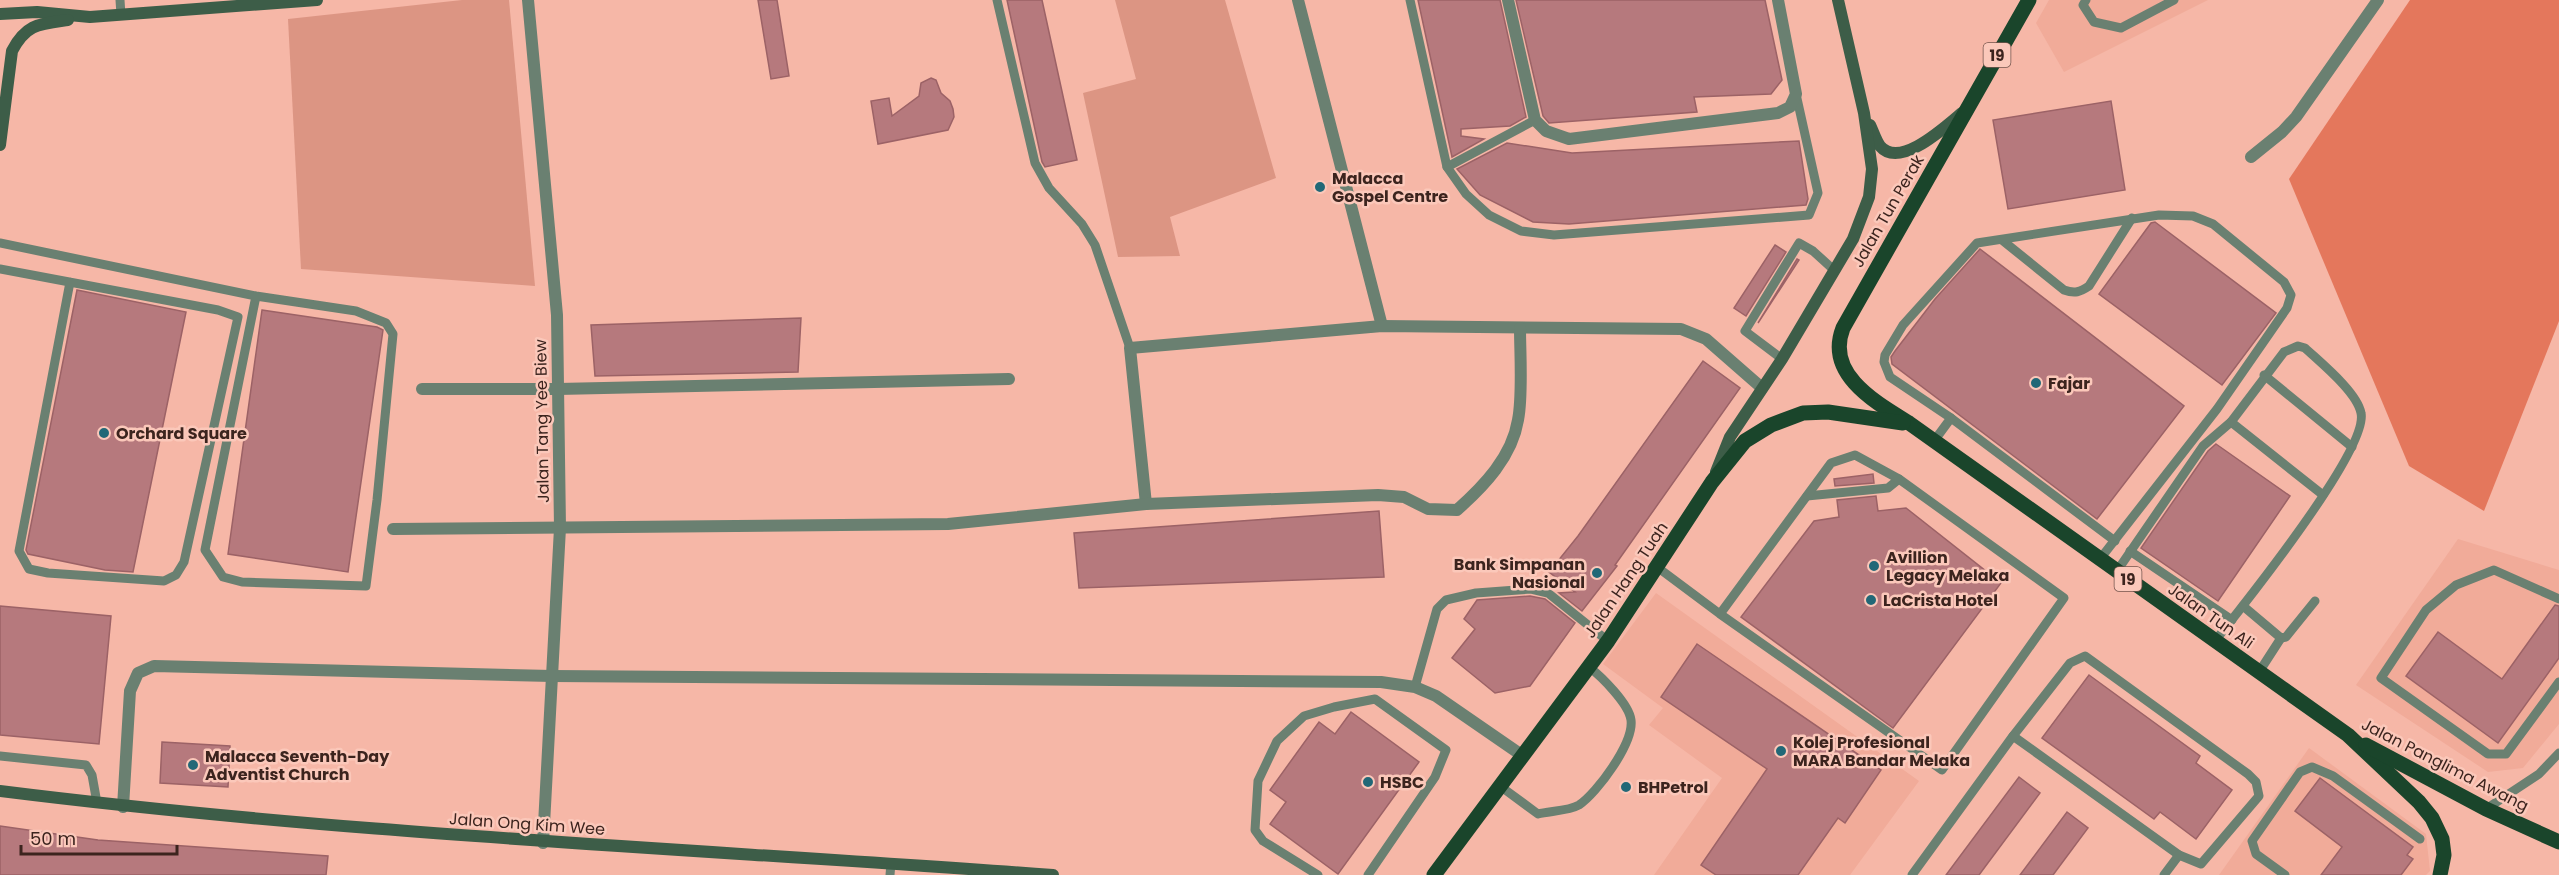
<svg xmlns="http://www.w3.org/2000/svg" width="2559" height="875" font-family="Poppins,sans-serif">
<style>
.built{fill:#f1ab99}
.green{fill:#dc9583}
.forest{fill:#e4775c}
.building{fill:#b6797d;stroke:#9c6266;stroke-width:1.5}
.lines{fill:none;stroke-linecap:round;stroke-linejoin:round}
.lane{stroke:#6a8071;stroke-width:9}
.street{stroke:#6a8071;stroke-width:12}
.secondary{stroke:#3d5d48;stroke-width:12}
.primary{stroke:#1a452b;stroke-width:15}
.poi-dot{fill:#226877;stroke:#fbc8ba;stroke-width:2}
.labels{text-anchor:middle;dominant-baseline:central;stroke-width:5;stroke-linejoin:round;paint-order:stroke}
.shield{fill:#fbc8ba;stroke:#75554d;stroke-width:1.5}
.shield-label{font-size:15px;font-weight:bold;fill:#3c241e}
.poi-label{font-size:16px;font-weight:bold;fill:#3c241e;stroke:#fbc8ba;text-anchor:start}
.street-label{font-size:16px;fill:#3c241e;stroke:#fbc8ba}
</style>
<rect width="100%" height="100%" fill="#f6b7a7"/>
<!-- built -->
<g class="built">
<path d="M2049,0h159l-144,72 -28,-49z"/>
<path d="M2458,539l101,31v154l-36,44 -35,4 -132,-87z"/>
<path d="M1656,593l263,188 -69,94h-196l68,-97 -73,-53 14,-17 -60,-44z"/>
<path d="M2309,748l117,86 4,37 -4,4h-207z"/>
</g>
<!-- green -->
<g class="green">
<path d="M462,0h47l26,286 -234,-17 -13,-250z"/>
<path d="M1115,0h110l51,178 -106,39 10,39 -62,1 -35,-164 53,-14z"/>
</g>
<!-- forest -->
<path class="forest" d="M2410,0h149v321l-75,190 -75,-45 -120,-287z"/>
<!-- building -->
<g class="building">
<path d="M758,0h19l12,76 -18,3z"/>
<path d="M1007,0h35l35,160 -32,7 -3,-5z"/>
<path d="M1418,0h82l26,117 -16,9 -49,3v7l23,3 -32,18z"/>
<path d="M1516,0h249l17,80 -11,14 -77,3 3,15 -148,11 -6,-7z"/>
<path d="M931,78l5,2 5,13 9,8 3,8 1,8 -6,13 -70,14 -7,-43 18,-3 3,18 27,-20 2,-13z"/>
<path d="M2111,101l14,89 -117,19 -15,-89z"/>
<path d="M1799,141l9,58 -2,6 -237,19 -36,-2 -53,-27 -23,-26 50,-26 65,10z"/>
<path d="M2155,222l121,91 -54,72 -123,-91 52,-71z"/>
<path d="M1775,245l11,7 -40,64 -12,-8z"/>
<path d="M1980,249l204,157 -87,113 -205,-155 -1,-7 4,-6 40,-52z"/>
<path d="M1797,259l2,1 -41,63z"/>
<path d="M77,290l109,22 -53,260 -28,-2 -77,-16 -2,-4z"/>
<path d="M262,310l115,17 6,3 -35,242 -120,-18z"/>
<path d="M801,318l-3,54 -203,4 -4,-51z"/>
<path d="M1703,361l37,27 -125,177 2,1 -35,45 -23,-18 16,-1 -26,-20 29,-36z"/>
<path d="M2216,444l74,52 -72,105 -77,-53 67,-97z"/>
<path d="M1873,474l1,9 -39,3 -1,-7z"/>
<path d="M1876,496l2,15 28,-3 95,75 -108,145 -152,-111 73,-96 25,-4 -2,-17z"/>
<path d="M1379,511l5,66 -305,11 -5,-55z"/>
<path d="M1530,596l15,3 30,24 -45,63 -35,7 -43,-35 23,-29 -11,-10 13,-19z"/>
<path d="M2555,605l4,1v52l-61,85 -92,-67 32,-44 64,47z"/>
<path d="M0,606l111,10 -12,128 -99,-9z"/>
<path d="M1697,644l184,126 -36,53 -7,-5 -40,57h-82l-15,-10 66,-96 -106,-72z"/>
<path d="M2089,675l111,81 -4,7 36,27 -36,49 -36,-27 -6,7 -112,-81z"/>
<path d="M1351,712l68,50 -81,112 -68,-50 16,-22 -16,-12 49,-68 16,12z"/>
<path d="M162,742l68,4 -2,41 -68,-4z"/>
<path d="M2019,777l21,16 -61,82h-33z"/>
<path d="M2320,778l93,69 -6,8 6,4 -12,16h-80l21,-28 -47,-36z"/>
<path d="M2067,812l21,16 -35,47h-33z"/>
<path d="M0,826l98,14 230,16 -2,19h-326z"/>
</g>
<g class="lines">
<!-- lane -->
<g class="lane">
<path d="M120,0l1,15"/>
<path d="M997,0l38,163 14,25 33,36 13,21 35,103"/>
<path d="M1410,0l37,167 19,27 23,21 32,16 33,4 255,-20 9,-22 -22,-99"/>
<path d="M2086,0l-3,5 11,17 27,6 53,-28"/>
<path d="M1447,167l88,-47"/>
<path d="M2002,240l62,50c11,4 16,2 25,-4l43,-68"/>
<path d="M0,243l256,53 100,15 30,12 7,11 -16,166 -11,86 -124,-4 -19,-5 -18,-27 51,-254"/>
<path d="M0,269l218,41 20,7 -54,245 -8,13 -12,6 -116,-8 -19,-4 -10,-18 51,-269"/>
<path d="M1782,359l-37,-28 54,-88 14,8 22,20"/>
<path d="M2264,375l88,72"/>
<path d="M1951,418l164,123"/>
<path d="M1934,441l17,-23 -61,-41 -6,-15 1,-7 18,-30 74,-82 182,-28 34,1 20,8 71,58 7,13 -4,13 -70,101 -117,150"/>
<path d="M1807,496l81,-8 11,-9"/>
<path d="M2130,551l102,69"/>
<path d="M1657,567l63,47 222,156 122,-172 -165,-119 -44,-24 -24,8 -111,151"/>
<path d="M2117,571l86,-125 28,-24 92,73"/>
<path d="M2559,599l-65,-29 -38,15 -30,25 -45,68 107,76h18l53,-72"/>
<path d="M2243,606l38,32 5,-1 29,-36"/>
<path d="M2215,641c27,-34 154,-192 146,-228 -4,-21 -40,-50 -56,-65l-7,-2 -14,6 -53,70"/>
<path d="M2259,672l22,-34"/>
<path d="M1415,687l22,-78 9,-9 30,-7 55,-4 17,4 60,48"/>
<path d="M2013,736l166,119"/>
<path d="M0,756l86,9 6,10 5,28"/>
<path d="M1500,786l38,28c11,-3 31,-3 41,-9 18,-12 55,-62 52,-85 -2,-16 -29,-43 -42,-53"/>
<path d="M2486,809l53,-35 20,-21"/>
<path d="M890,875l1,-12"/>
<path d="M1318,875l-55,-34 -8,-11 3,-49 19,-40 27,-25 30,-9 41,-8 71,51 -11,27 -67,98"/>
<path d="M1912,875l101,-139 57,-73 15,-7 163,118 8,8 3,14 -58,68 -22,-9 -15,20"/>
<path d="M2285,875l-29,-21 -4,-13 48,-69 12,-5 21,9 87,63"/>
</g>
<!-- street -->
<g class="street">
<path d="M528,0l29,315 3,213 -17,315"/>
<path d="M1298,0l84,326"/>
<path d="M1508,0l27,120 11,11 23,8 209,-26 12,-6 6,-13 -18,-94"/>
<path d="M2251,157l31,-25 14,-15 82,-117"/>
<path d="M422,389h136l451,-10"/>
<path d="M1146,504l-16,-156 252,-22 299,3 25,10 56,49"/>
<path d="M393,529l555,-5 198,-20 232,-9 26,2 24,12 29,1c27,-24 55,-53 61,-90 5,-25 2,-66 2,-92"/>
<path d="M123,807l7,-116 8,-18 16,-7 398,10 829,6 34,5 21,9 87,60"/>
</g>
<!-- secondary -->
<g class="secondary">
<path d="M0,14l37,-2 53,5 227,-17"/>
<path d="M1870,125c3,6 6,16 10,21 20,24 66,-20 82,-33"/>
<path d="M0,145l12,-94c14,-27 27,-27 56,-31"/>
<path d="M1716,472l14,-35 52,-78 71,-120 16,-42 3,-28 -8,-56 -26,-113"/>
<path d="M0,791c350,44 702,58 1053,84"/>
</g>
<!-- primary -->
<g class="primary">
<path d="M2029,0l-186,328c-18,46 32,74 66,95l439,312 71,67 13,16 10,21 2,16 -4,20"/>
<path d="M2366,745l120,64 73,33"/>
<path d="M1434,875l174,-234 104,-159 33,-41 26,-16 32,-12 25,-1 75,11"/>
</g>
</g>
<!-- markers -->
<g class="poi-dot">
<circle cx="1320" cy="187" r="6"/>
<circle cx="2036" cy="383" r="6"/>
<circle cx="104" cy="433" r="6"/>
<circle cx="1874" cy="566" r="6"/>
<circle cx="1597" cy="573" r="6"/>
<circle cx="1871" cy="600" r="6"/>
<circle cx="1781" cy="751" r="6"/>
<circle cx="193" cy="765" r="6"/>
<circle cx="1368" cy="782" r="6"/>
<circle cx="1626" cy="787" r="6"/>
</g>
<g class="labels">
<!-- shield labels -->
<g class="shield">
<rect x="1983.5" y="43" width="27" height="24" rx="4.5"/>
<rect x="2114.5" y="567" width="27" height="24" rx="4.5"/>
</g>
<g class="shield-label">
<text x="1997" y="55">19</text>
<text x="2128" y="579">19</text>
</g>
<!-- poi labels -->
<g class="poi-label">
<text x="1332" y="178">Malacca<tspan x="1332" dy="18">Gospel Centre</tspan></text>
<text x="2048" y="383">Fajar</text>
<text x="116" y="433">Orchard Square</text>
<text x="1886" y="557">Avillion<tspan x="1886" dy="18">Legacy Melaka</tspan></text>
<text x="1585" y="564" text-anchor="end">Bank Simpanan<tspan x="1585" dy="18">Nasional</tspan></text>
<text x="1883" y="600">LaCrista Hotel</text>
<text x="1793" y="742">Kolej Profesional<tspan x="1793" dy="18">MARA Bandar Melaka</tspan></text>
<text x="205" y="756">Malacca Seventh-Day<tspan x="205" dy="18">Adventist Church</tspan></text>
<text x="1380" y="782">HSBC</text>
<text x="1638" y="787">BHPetrol</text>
</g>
<!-- street labels -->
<g class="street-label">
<text transform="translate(1888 211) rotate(-60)">Jalan Tun Perak</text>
<text transform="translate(542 421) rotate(-91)">Jalan Tang Yee Biew</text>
<text transform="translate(1626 580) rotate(-56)">Jalan Hang Tuah</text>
<text transform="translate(2211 616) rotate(35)">Jalan Tun Ali</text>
<text transform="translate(2445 765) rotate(27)">Jalan Panglima Awang</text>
<text transform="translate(527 824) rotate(4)">Jalan Ong Kim Wee</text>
</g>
</g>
<!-- scale -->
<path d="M21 845v9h156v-9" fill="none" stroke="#3c241e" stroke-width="3"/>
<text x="30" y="845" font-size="18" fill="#3c241e" stroke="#fbc8ba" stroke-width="4.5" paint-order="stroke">50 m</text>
</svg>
